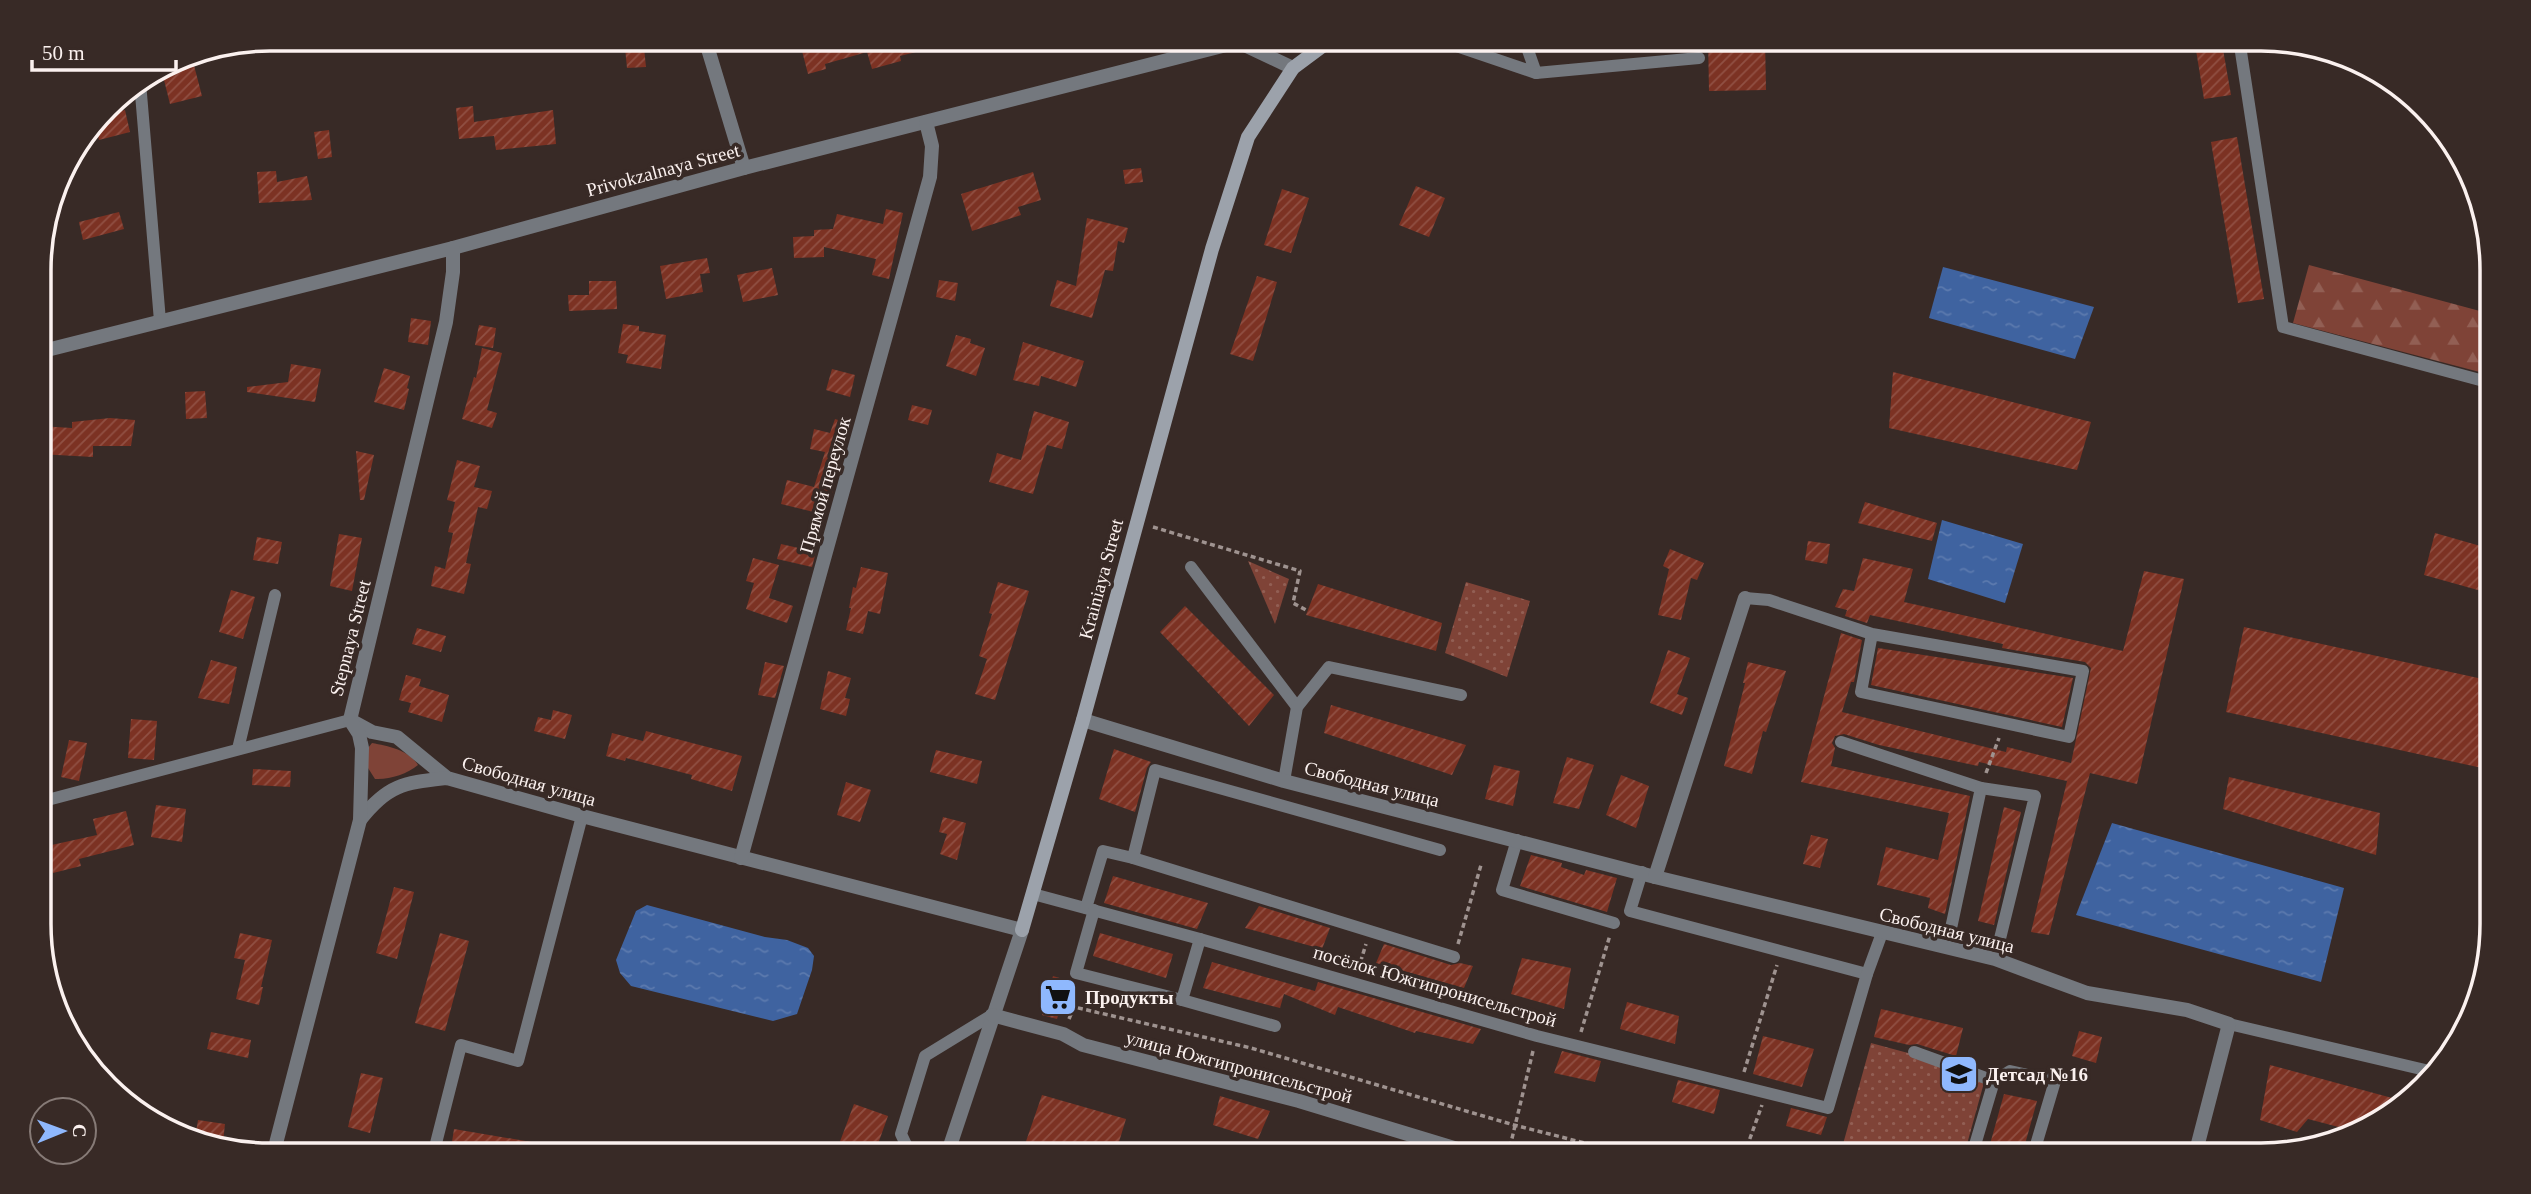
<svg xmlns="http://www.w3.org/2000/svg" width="2531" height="1194" font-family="Georgia,serif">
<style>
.grass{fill:#7f4337}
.forest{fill:url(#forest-firs)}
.park{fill:url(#park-dots)}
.water{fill:url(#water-ripples)}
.building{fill:url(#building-hatch)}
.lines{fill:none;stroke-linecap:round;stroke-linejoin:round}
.path{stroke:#9f9390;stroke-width:3.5;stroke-dasharray:5 3.5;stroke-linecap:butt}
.lane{stroke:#74787e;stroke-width:12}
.street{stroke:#74787e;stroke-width:14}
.secondary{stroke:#9ca2ab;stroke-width:14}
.labels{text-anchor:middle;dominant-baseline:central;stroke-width:7;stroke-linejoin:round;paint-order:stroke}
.street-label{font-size:19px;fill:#fbf1ef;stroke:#382a26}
.poi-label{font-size:19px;font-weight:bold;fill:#fbf1ef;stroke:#382a26;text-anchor:start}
.rim{fill:none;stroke:#fbf1ef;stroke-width:3.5}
</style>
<defs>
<pattern id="forest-firs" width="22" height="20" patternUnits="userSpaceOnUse" patternTransform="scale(1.75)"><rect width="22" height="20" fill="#7f4337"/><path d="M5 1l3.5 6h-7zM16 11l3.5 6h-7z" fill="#925f54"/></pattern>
<pattern id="park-dots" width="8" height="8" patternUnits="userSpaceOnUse" patternTransform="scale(1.75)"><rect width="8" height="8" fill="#7f4337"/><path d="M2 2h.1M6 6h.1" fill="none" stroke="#925f54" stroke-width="1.8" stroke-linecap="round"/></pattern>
<pattern id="water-ripples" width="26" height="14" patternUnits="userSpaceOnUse" patternTransform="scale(1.75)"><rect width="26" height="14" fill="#3f63a0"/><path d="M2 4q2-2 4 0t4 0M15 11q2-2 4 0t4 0" fill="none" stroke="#5c7aae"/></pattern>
<pattern id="building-hatch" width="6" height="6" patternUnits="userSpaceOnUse" patternTransform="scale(1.75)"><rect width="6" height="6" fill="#7c3223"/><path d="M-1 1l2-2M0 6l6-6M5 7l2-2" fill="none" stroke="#905043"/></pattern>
</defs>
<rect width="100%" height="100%" fill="#382a26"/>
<!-- grass -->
<path class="grass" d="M372,743c16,3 37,7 46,22 -11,9 -29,15 -43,14l-7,-11v-20z"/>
<!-- forest -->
<path class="forest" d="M2309,265l182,49v61l-198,-52z"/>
<!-- park -->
<g class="park">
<path d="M1248,561l41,18 -14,45z"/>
<path d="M1466,582l64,19 -23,76 -62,-24z"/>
<path d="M1871,1043l100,27 14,9 -21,76h-124z"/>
</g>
<!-- water -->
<g class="water">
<path d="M1943,267l151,40 -19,52 -146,-41z"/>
<path d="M1942,520l81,24 -18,59 -77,-24z"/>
<path d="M2112,823l232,65 -23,94 -245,-67z"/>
<path d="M647,905l118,32 22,3 21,8 6,8 -2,14 -15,44 -24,7 -142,-35 -11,-13 -4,-13 20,-49z"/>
</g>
<!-- building -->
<g class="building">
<path d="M624,38h19l3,29 -19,1z"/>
<path d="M844,38h103l1,6 -48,12 1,5 -29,8 -5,-17 -42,12 1,5 -18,5 -6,-23z"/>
<path d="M1708,38h57l1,52 -57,1z"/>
<path d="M2194,38h27l10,57 -27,4z"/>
<path d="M191,54l11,42 -32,8 -9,-36 20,-12z"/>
<path d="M473,106l1,16 79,-12 3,34 -60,6 -2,-14 -35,3 -3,-31z"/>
<path d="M125,110l5,22 -31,8 -4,-15 7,-9z"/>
<path d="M329,130l3,27 -14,2 -4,-27z"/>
<path d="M2237,137l27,162 -26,4 -27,-161z"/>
<path d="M1141,168l2,14 -18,2 -2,-14z"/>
<path d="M276,171l1,11 30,-6 5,24 -53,3 -2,-31z"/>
<path d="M1033,172l8,28 -23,7 3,8 -49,16 -11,-37z"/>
<path d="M1416,186l29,12 -16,39 -30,-12z"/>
<path d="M1282,189l27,9 -18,55 -27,-8z"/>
<path d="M886,209l17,4 -14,66 -17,-4 4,-16 -52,-12v10l-30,1 -1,-21 21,-1v-6l19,-1 4,-15 46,10z"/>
<path d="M119,212l5,17 -41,11 -4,-18z"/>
<path d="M1087,218l41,10 -4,15 -6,-2 -5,30 -8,-1 -13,48 -42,-12 7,-26 19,6z"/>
<path d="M707,258l3,15 -10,1 3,18 -37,7 -6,-33z"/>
<path d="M772,268l6,27 -35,7 -6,-27z"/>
<path d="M1257,276l20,6 -24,79 -23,-7z"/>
<path d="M939,280l19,3 -3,18 -19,-4z"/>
<path d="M589,281h27l1,28 -48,2 -1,-16h21z"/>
<path d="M411,318l20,3 -3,24 -20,-3z"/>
<path d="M623,324l16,2v5l27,4 -5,34 -35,-6 2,-8 -10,-2z"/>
<path d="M479,325l17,3 -3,20 -18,-3z"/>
<path d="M956,335l15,4 -1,4 15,5 -9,28 -30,-10z"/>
<path d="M1023,342l61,19 -8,26 -35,-11 -2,10 -26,-6z"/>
<path d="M482,348l20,5 -15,57 10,3 -5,15 -30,-9 12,-42 2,1z"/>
<path d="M291,364l30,5 -6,33 -68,-10v-5l41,-5z"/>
<path d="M384,368l26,8 -3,12 2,1 -5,21 -30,-8z"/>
<path d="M832,369l23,6 -5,22 -24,-7z"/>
<path d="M1893,372l198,50 -14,48 -188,-42z"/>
<path d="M205,391l2,27 -21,1 -1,-27z"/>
<path d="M912,405l20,5 -4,15 -20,-5z"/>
<path d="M1034,411l35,11 -7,27 -15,-4 -14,49 -44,-12 8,-29 24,7z"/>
<path d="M110,418l25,2 -4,26h-38v11l-54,-3v-28l33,2v-6z"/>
<path d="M835,419l10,3 -8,42 3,1 -14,50 -45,-11 6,-24 27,7 11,-35 -15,-3 4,-20 16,4z"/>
<path d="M356,451l18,4 -10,45h-4z"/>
<path d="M457,460l23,6 -6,21 18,4 -5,18 -9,-2 -12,56 5,1 -7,30 -33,-8 4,-20 10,3 8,-36 -5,-1 7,-30 -8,-2z"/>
<path d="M1865,502l72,21 -5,18 -74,-18z"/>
<path d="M2435,533l56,16 1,45 -68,-19z"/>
<path d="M339,534l23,4 -10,53 -22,-5z"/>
<path d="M257,537l25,5 -4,22 -25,-4z"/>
<path d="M1808,541l22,3 -3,20 -22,-4z"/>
<path d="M781,544l35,8 -4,15 -35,-8z"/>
<path d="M1670,549l34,14 -7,17 -6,-2 -10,42 -23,-5 11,-46 -6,-3z"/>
<path d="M753,558l26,7 -10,33 24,8 -6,17 -41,-14 8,-26 -8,-2z"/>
<path d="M1863,558l50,11 -9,33 219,49 21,-80 40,8 -47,205 -47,-11 -41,162 -18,-3 36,-151 -88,-19 -1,4 -99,-21 -35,-11 -9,2 -3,7 3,5 -4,18 139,30 -25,118 -17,-6 2,-10 -53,-13 9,-38 52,13 11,-47 -148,-31 40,-149 21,7 -8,42h-3l-9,30 164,40 1,-5 64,16 20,-95 -6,-6 -83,-14 1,-4 -133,-29 -3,8 -22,-7 2,-6 -12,-3 8,-18 11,2z"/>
<path d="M861,567l27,6 -8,41 -12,-3 -5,23 -17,-4 5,-22h-2l4,-21 3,1z"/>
<path d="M998,582l31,9 -34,109 -20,-6 12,-35 -8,-3 13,-42 -3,-1z"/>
<path d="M1318,584l124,39 -6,28 -130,-36z"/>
<path d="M231,590l24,7 -12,42 -24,-7z"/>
<path d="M1185,606l89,89 -25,31 -89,-94z"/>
<path d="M2244,627l248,54v43l-10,44 -256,-56z"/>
<path d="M417,628l29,8 -5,16 -29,-8z"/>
<path d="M1878,648l195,30 -11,49 -191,-42z"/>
<path d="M1668,650l22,8 -13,36 11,4 -6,17 -32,-12z"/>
<path d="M211,660l26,7 -8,37 -31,-6z"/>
<path d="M765,662l19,4 -9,32 -17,-3z"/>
<path d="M1748,662l38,9 -20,61 -3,-1 -11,43 -28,-8 21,-83h-2z"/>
<path d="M828,671l23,7 -6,20 5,1 -4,17 -26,-7z"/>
<path d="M406,675l15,4 -2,7 30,9 -7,27 -34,-10 3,-9 -12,-3z"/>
<path d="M1331,705l135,40 -14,30 -128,-42z"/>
<path d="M553,710l19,5 -7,24 -31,-8 4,-14 13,3z"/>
<path d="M131,719l26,2 -3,39 -26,-2z"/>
<path d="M646,731l96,25 -10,35 -41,-12 1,-4 -66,-17 -1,3 -19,-5 6,-23 31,8z"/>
<path d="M69,740l18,3 -8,38 -18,-4z"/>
<path d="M1114,749l37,13 -4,6 -12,44 -36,-13z"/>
<path d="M936,750l46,11 -5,23 -47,-12z"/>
<path d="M1567,757l27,8 -15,44 -26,-6z"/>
<path d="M1494,765l26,6 -7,35 -28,-7z"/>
<path d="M253,769l38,2 -1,16 -38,-2z"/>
<path d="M1621,775l28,11 -13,42 -30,-13z"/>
<path d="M2229,777l151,36 -4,42 -153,-46z"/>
<path d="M846,782l25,8 -11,32 -23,-7z"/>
<path d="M156,805l30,4 -4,33 -31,-5z"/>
<path d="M2004,807l17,5 -27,113 -16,-4z"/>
<path d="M126,811l8,34 -55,14 2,7 -28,7 -6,-27 50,-11 -4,-16z"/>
<path d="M943,817l23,6 -9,37 -17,-6 7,-20 -8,-2z"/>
<path d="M1811,835l17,4 -8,29 -17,-4z"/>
<path d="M1531,855l31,8 -1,4 23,8 2,-5 31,8 -10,34 -87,-26z"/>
<path d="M1113,876l95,27 -11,26 -93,-26z"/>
<path d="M394,887l20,5 -17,67 -21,-6z"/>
<path d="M1259,906l71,22 -8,21 -77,-21z"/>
<path d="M240,933l32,7 -11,47h2l-4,18 -23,-6 9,-39 -11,-2z"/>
<path d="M440,933l29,8 -24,90 -30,-8z"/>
<path d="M1100,933l73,21 -7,24 -73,-22z"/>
<path d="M1384,944l67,21 9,-2 13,3 -9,22 -88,-25z"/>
<path d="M1522,958l49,10 -7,41 -53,-15z"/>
<path d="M1212,962l103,29 3,-9 163,47 -8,15 -57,-13 -1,2 -77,-26 -3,8 -51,-21 -4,14 -77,-20z"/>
<path d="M1053,976l16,5 -12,38 -15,-4z"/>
<path d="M1627,1002l52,14 -4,28 -55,-15z"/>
<path d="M1881,1009l82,19 -7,28 -39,-12 -8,1 -35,-8z"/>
<path d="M2079,1031l23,6 -6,26 -24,-7z"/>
<path d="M211,1032l40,8 -3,18 -41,-9z"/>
<path d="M1763,1036l51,13 -12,38 -49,-13z"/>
<path d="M1562,1051l39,10 -6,21 -41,-9z"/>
<path d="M2270,1065l137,37 -17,14 -40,14 -42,-11 -11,13 -37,-12z"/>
<path d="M361,1073l22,5 -13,55 -22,-6z"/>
<path d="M1678,1080l42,10 -6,24 -42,-12z"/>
<path d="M2004,1094l33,7 -15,54h-35z"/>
<path d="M1042,1095l84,24 -11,36h-83l-10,-2z"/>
<path d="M1220,1096l50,15 -12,28 -45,-14z"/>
<path d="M854,1104l34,12 -14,39h-39z"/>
<path d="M1791,1108l36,9 -6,18 -35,-9z"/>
<path d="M198,1120l27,4 -2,18 -28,-4z"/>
<path d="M454,1129l107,18 -1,8h-110z"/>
</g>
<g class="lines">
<!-- path -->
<g class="path">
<path d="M1153,527l147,44 -7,32 13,7"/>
<path d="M1986,773l13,-35"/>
<path d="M1458,944l23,-79"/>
<path d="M1358,970l8,-26"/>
<path d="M1069,1019l5,-12 177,41 263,77 118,30"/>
<path d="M1581,1032l29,-97"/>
<path d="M1744,1072l33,-107"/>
<path d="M1508,1155l25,-104"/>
<path d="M1744,1155l18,-50"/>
</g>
<!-- lane -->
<g class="lane">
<path d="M1436,39l100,34 -12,-34"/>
<path d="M2239,39l44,288 208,56"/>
<path d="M1536,73l163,-15"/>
<path d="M140,82l20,239"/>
<path d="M1191,567l106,140"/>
<path d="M1745,598l24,2 103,34 211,37 -14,66 -208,-45 11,-58"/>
<path d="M1841,742l140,46 -34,159"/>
<path d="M238,749l37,-154"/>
<path d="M1284,781l13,-74 32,-40 132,28"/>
<path d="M1981,788l54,8 -40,163"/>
<path d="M40,802l310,-82"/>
<path d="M2490,808l2,-8"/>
<path d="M1517,840l-15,50 112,33"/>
<path d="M1133,858l321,99"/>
<path d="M1642,872l-12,39 237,63"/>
<path d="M1033,894l167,45 337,97 291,72 39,-134 15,-41"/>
<path d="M1086,908l17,-57 30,7 22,-88 285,80"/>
<path d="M1094,910l-18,63 106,27"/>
<path d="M1200,939l-18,61 93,26"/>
<path d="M2229,1024l209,49"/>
<path d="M1914,1052l80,29"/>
<path d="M433,1155l28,-110 57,16 64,-245"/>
<path d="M911,1155l-10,-21 24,-78 67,-41"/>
<path d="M1972,1155l22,-74 16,-10 45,10 -22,74"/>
</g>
<!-- street -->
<g class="street">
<path d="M705,39l39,129"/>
<path d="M39,352l414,-104 291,-80 494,-126 55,26"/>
<path d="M350,720l22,12 25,5 50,41 135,38 440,114 -75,225"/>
<path d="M1083,720l201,61 371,96 340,82 92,34 100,17 42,14 -34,131"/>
<path d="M360,820c28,-36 44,-37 87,-42"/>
<path d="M741,858l189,-681 2,-31 -6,-24"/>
<path d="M1655,877l90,-279"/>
<path d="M992,1015l71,19 20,11 216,56 178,54"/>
<path d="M273,1155l87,-335 2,-72 -3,-14 -9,-14 96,-398 7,-50v-24"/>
</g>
<!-- secondary -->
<path class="secondary" d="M1022,930l61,-210 129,-471 36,-112 45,-69 39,-29"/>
</g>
<!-- icons -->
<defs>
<g id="supermarket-square" transform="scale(2.0125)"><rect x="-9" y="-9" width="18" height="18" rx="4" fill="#8fb8fd" stroke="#382a26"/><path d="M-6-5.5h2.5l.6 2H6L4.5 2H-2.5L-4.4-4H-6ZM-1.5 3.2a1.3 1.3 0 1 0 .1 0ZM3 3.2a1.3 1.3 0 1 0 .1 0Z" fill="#111"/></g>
<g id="school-square" transform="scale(2.0125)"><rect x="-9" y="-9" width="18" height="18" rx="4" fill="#8fb8fd" stroke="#382a26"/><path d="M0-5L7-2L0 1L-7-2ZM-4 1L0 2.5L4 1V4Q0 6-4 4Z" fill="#111"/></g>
</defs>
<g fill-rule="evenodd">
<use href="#supermarket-square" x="1058" y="997"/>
<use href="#school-square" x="1959" y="1074"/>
</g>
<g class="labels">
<!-- street labels -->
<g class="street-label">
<text transform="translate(663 170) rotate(-15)">Privokzalnaya Street</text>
<text transform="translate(825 485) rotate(-74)">Прямой переулок</text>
<text transform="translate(1101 579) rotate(-75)">Krainiaya Street</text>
<text transform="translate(350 638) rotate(-76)">Stepnaya Street</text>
<text transform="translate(529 781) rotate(16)">Свободная улица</text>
<text transform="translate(1372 784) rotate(14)">Свободная улица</text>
<text transform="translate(1947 930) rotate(14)">Свободная улица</text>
<text transform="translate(1435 986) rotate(16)">посёлок Южгипронисельстрой</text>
<text transform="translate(1239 1067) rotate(15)">улица Южгипронисельстрой</text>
</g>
<!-- poi labels -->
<g class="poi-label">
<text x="1085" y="997">Продукты</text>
<text x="1986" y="1074">Детсад №16</text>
</g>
</g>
<!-- crop -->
<path d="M0 0H2531V1194H0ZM270 51H2261A219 219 0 0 1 2480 270V924A219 219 0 0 1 2261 1143H270A219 219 0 0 1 51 924V270A219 219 0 0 1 270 51Z" fill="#382a26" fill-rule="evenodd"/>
<path class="rim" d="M270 51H2261A219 219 0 0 1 2480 270V924A219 219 0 0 1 2261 1143H270A219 219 0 0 1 51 924V270A219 219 0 0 1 270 51Z"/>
<!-- north arrow -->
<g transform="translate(63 1131) rotate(89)"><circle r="33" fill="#382a26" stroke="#867a76" stroke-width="2"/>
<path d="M0-5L12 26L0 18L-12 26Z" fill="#8fb8fd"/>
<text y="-10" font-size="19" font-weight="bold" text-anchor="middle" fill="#fbf1ef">С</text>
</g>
<!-- scale -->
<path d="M32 60v10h144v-10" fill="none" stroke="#fbf1ef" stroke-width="3.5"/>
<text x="42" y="60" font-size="21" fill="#fbf1ef" stroke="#382a26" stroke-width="5" paint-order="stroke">50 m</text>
</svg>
